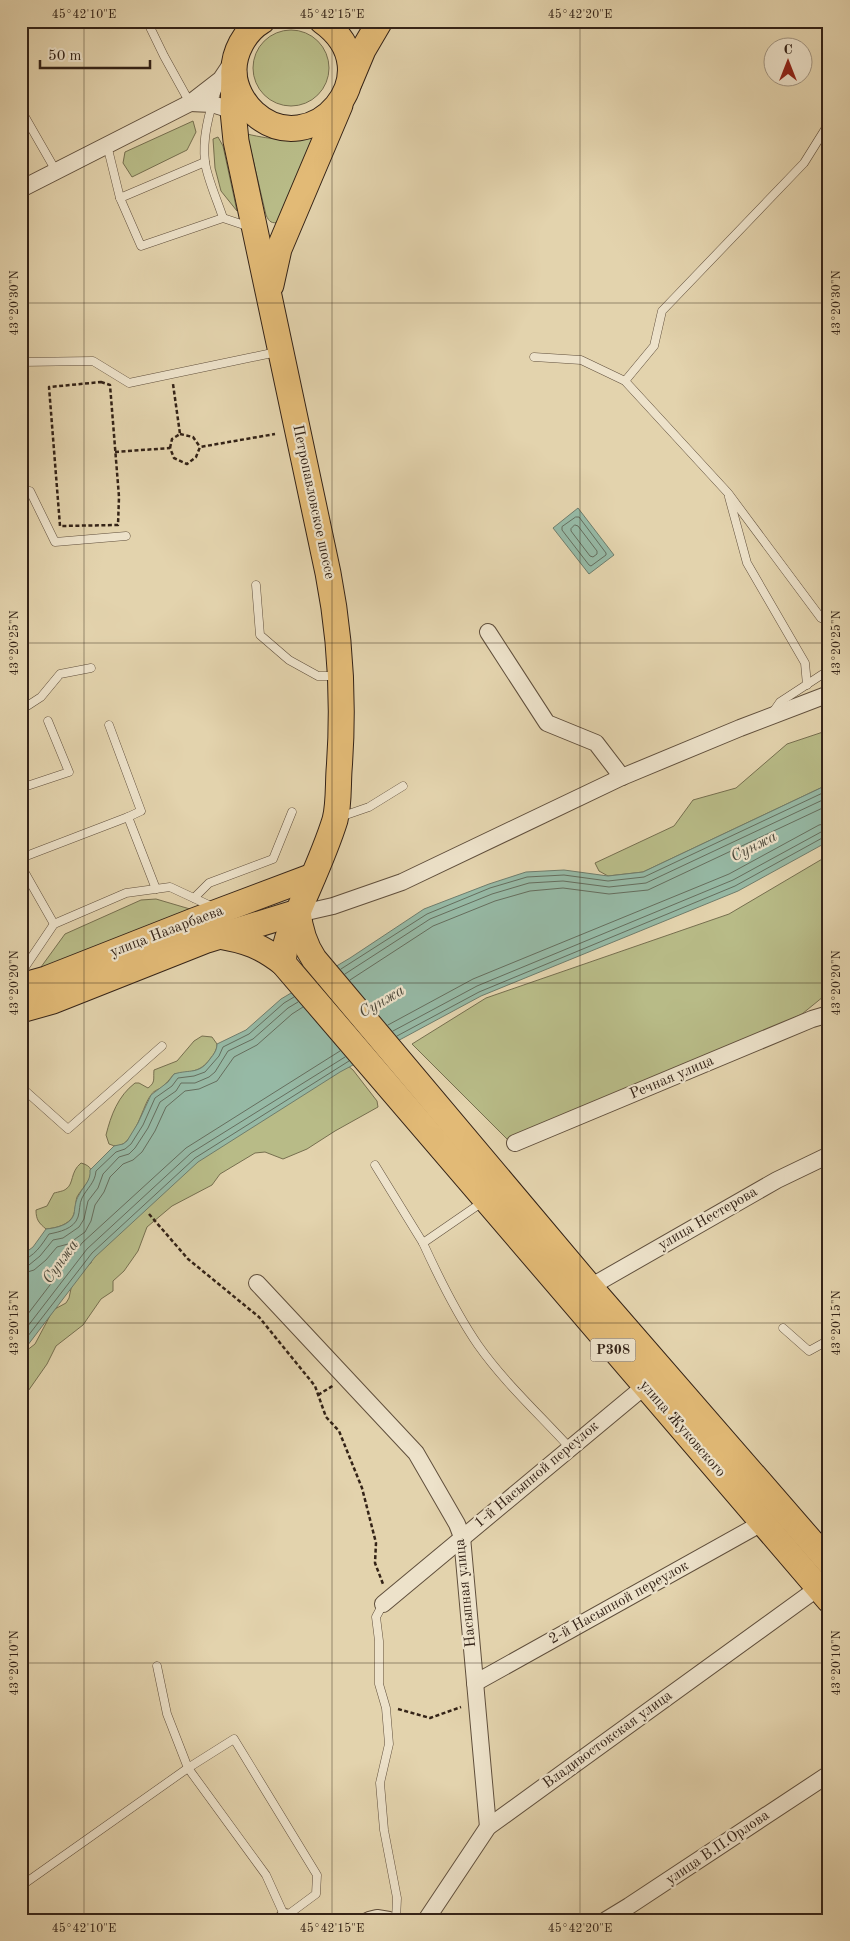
<svg xmlns="http://www.w3.org/2000/svg" width="850" height="1941" font-family="'Old Standard TT',serif">
<style>
.green{fill:#b8bb87;stroke:#766f4f}
.water{fill:#96b9a5;stroke:#6f7d6c}
.lines{fill:none;stroke-linecap:round;stroke-linejoin:round}
.shore{stroke:#656e5e;stroke-width:1}
.service-casing{stroke:#604f3c;stroke-width:9}
.minor-casing{stroke:#604f3c;stroke-width:18}
.primary-casing{stroke:#342317;stroke-width:27}
.path{stroke:#342317;stroke-width:2.5;stroke-dasharray:4 2.5;stroke-linecap:butt}
.service{stroke:#ede2ca;stroke-width:8}
.minor{stroke:#ede2ca;stroke-width:16}
.primary{stroke:#e2ba76;stroke-width:25}
.ticks{fill:none;stroke:#342317;stroke-width:1;stroke-opacity:0.45}
.labels{text-anchor:middle;dominant-baseline:central;stroke-width:4.5;stroke-linejoin:round;paint-order:stroke}
.shield{fill:#ede2ca;stroke:#6c5c4d;stroke-width:1}
.shield-label{font-size:14px;font-weight:bold;fill:#342317}
.street-label{font-size:15px;fill:#342317;stroke:#ede2ca}
.water-label{font-size:16px;font-style:italic;fill:#4c483a;stroke:#ede2ca}
.neatline{fill:none;stroke:#342317;stroke-width:2}
.ticks-label{font-size:12px;text-anchor:middle;fill:#342317}
</style>
<rect width="100%" height="100%" fill="#e3d3ad"/>
<filter id="stains"><feTurbulence type="fractalNoise" baseFrequency=".004" numOctaves="4"/><feColorMatrix values="0 0 0 0 .2 0 0 0 0 .09 0 0 0 0 .02 0 0 0 .5 -.17"/></filter>
<radialGradient id="worn" r=".72"><stop offset=".6" stop-color="#630" stop-opacity="0"/><stop offset="1" stop-color="#630" stop-opacity=".3"/></radialGradient>
<!-- green -->
<g class="green">
<circle cx="291" cy="68" r="38"/>
<path d="M193,121l3,11 -9,18 -55,27 -9,-14 2,-11z"/>
<path d="M319,133l-40,89c-7,2 -10,0 -13,-7l-19,-81c26,6 47,8 72,-1z"/>
<path d="M218,137l5,9 14,65 -16,-20 -6,-23 -2,-29z"/>
<path d="M829,730v54l-186,88 -35,4 -9,-5 -4,-8 79,-37 19,-26 43,-12 51,-44z"/>
<path d="M829,855v137l-27,22 -287,133 -103,-103 74,-46 243,-84z"/>
<path d="M156,899l34,10 -132,54 -17,4 24,-33 76,-34z"/>
<path d="M202,1036l10,1 5,7c0,6 -3,10 -7,15 -9,13 -21,13 -36,15 -4,5 -8,10 -13,14 -4,2 -8,3 -10,7 -10,12 -18,61 -42,49l-3,-9c5,-20 12,-39 29,-52h4l9,5c8,-6 5,-9 6,-18l23,-9 17,-20z"/>
<path d="M347,1065l6,5 24,31 1,6 -43,24 -28,18 -24,10 -18,-7 -10,1 -35,21 -8,11 -40,21 -25,21 -9,24 -14,20 -11,10v10l-12,8 -18,26 -27,21 -9,18 -21,30 -5,10v-49l14,-11 18,-34 13,-7 3,-5 3,-14 8,-11 11,-10 4,-12 75,-77z"/>
<path d="M81,1163c23,6 1,24 -4,34 -2,6 -1,17 -6,22 -6,7 -16,9 -25,10 -7,-6 -10,-9 -10,-19l11,-4 7,-13c4,-1 10,-2 12,-4 8,-5 4,-17 15,-26z"/>
</g>
<!-- water -->
<g class="water">
<path d="M578,508l36,47 -25,19 -36,-46z"/>
<path d="M829,784v57l-91,50 -257,105 -141,76 -142,90 -103,95 -74,97v-98l12,-9 13,-18c10,-1 25,-4 28,-15 1,-6 1,-13 5,-19 5,-10 12,-14 11,-25l24,-24 9,-2 4,-3 11,-18 13,-28 17,-13 6,-8c16,-5 25,1 36,-15 4,-5 7,-9 7,-15l29,-14 35,-31 69,-41 74,-49 65,-25 37,-12 38,-2 44,6 35,-4z"/>
</g>
<g class="lines">
<!-- shore -->
<g class="shore">
<path d="M576,517h3l27,36v2l-15,11 -2,-1 -27,-35v-3z"/>
<path d="M575,525l3,1 19,25v3l-4,3 -3,-1 -19,-25v-2z"/>
<path d="M341,969l86,-55 63,-26 37,-11 37,-2 44,6 36,-4 185,-87"/>
<path d="M345,974l85,-55 62,-25 37,-11 34,-2 46,6 37,-4 183,-86"/>
<path d="M350,980l83,-54 62,-25 35,-10 33,-3 46,6 39,-4 181,-85"/>
<path d="M388,1025l85,-46 256,-105 90,-49 10,-2"/>
<path d="M393,1031l84,-45 256,-106 88,-48 8,-2"/>
<path d="M397,1036l82,-44 256,-106 89,-49h5"/>
<path d="M21,1260c13,-2 21,-16 28,-26 10,-2 25,-5 29,-17 2,-6 1,-13 4,-19 5,-10 13,-15 14,-27l20,-19 9,-3 6,-5 12,-19 12,-27 17,-12 6,-8 16,-2 11,-4 14,-16 4,-9 26,-13 35,-31 10,-6"/>
<path d="M21,1266l8,-1 11,-9 13,-16 10,-2 16,-11 5,-8 4,-18 10,-13 5,-14 16,-17 10,-3 6,-6 13,-20 12,-26 16,-11 5,-8h14l14,-6 6,-5 13,-21 25,-12 35,-31 10,-6"/>
<path d="M21,1274l13,-4 12,-10 11,-13 11,-3 17,-12 6,-11 4,-16 9,-13 6,-15 13,-13 10,-4 9,-8 13,-21 11,-24 19,-16 14,-2 18,-8 17,-24 23,-12 35,-31 11,-7"/>
<path d="M21,1323l61,-80 104,-95 154,-97"/>
<path d="M21,1335l66,-86 104,-96 154,-96"/>
<path d="M21,1345l71,-92 103,-95 154,-97"/>
</g>
<!-- service casing -->
<g class="service-casing">
<g id="service">
<path d="M147,21l17,35 26,47"/>
<path d="M219,85c-9,23 -17,52 -14,77 2,16 13,40 18,56l27,9"/>
<path d="M21,110l35,61"/>
<path d="M107,145l13,53 85,-36"/>
<path d="M120,198l21,48 82,-28"/>
<path d="M534,357l47,3 44,21 103,112 93,125 8,4"/>
<path d="M21,362l72,-1 36,22 148,-31"/>
<path d="M625,381l29,-35 8,-35 142,-148 25,-40"/>
<path d="M21,491h9l25,51 71,-6"/>
<path d="M729,497l18,66 58,100 2,22"/>
<path d="M256,585l4,50 29,25 29,16h19"/>
<path d="M21,710l20,-13 19,-23 31,-6"/>
<path d="M773,712l7,-10 49,-32"/>
<path d="M109,725l32,86 -13,6 28,72"/>
<path d="M21,788l48,-16 -21,-51"/>
<path d="M340,817l29,-10 34,-21"/>
<path d="M21,858l107,-41"/>
<path d="M21,866l33,58"/>
<path d="M194,898l15,-15 64,-24 19,-47"/>
<path d="M21,973l33,-49 72,-31 44,-6 43,20"/>
<path d="M21,1087l47,42 94,-83"/>
<path d="M375,1165l48,78 61,-42"/>
<path d="M423,1243c16,35 33,70 55,102 26,37 61,69 92,103"/>
<path d="M783,1328l26,23 20,-11"/>
<path d="M383,1604l-7,13 3,24v43l7,24 3,36 -9,39 4,47 13,68 -1,22"/>
<path d="M234,1739l83,136 -1,19 -31,23 -19,-42 -78,-107z"/>
<path d="M21,1886l167,-118 -21,-54 -10,-48"/>
</g>
</g>
<!-- minor casing -->
<g class="minor-casing">
<g id="minor">
<path d="M190,103l22,1 29,9"/>
<path d="M21,189l169,-86 31,-24 12,-18"/>
<path d="M488,632l59,91 49,20 26,34"/>
<path d="M298,912l13,-1 22,-5 69,-24 220,-105 118,-49 89,-34"/>
<path d="M515,1143l297,-124 17,-5"/>
<path d="M257,1283l159,170 41,71 5,13 26,290"/>
<path d="M590,1287l187,-107 52,-25"/>
<path d="M383,1604l262,-218"/>
<path d="M475,1683l287,-160"/>
<path d="M282,1920l3,-3 2,3"/>
<path d="M369,1920l8,-2 12,2"/>
<path d="M426,1920l62,-93 330,-239"/>
<path d="M606,1920l23,-14 200,-132"/>
</g>
</g>
<!-- primary casing -->
<g class="primary-casing">
<g id="primary">
<path d="M262,21c-17,10 -29,32 -28,52 1,15 9,30 20,40 57,52 141,-40 68,-92"/>
<path d="M234,73l-1,38 3,30 92,432c13,66 16,132 11,198 -1,16 0,34 -4,49 -9,29 -22,57 -34,85 -9,22 -16,33 -18,58l546,637"/>
<path d="M350,81l13,-31 17,-29"/>
<path d="M271,285l8,-36 61,-144"/>
<path d="M298,912c2,18 6,32 16,47l276,328 239,275"/>
<path d="M219,936c28,5 42,10 64,27"/>
<path d="M21,986l25,-7 150,-59 117,-44"/>
<path d="M21,1010l32,-9 154,-61 91,-28"/>
</g>
</g>
<!-- path -->
<g class="path">
<path d="M101,382l9,3 9,112 -1,28 -58,1 -11,-139z"/>
<path d="M180,434l13,3 7,10"/>
<path d="M170,448l2,-9 8,-5 -7,-50"/>
<path d="M115,452l55,-4 4,10 13,6 9,-7 4,-10 75,-13"/>
<path d="M149,1214l39,45 71,58 56,69 11,31 13,14 23,57 14,55 -1,20 8,21"/>
<path d="M318,1395l16,-10"/>
<path d="M398,1709l32,9 31,-11"/>
</g>
<!-- service -->
<use href="#service" class="service"/>
<!-- minor -->
<use href="#minor" class="minor"/>
<!-- primary -->
<use href="#primary" class="primary"/>
</g>
<!-- ticks -->
<path class="ticks" d="M84,21v1899M332,21v1899M580,21v1899M828,21v1899M21,303h808M21,643h808M21,983h808M21,1323h808M21,1663h808"/>
<g class="labels">
<!-- shield labels -->
<rect class="shield" x="590.5" y="1338.5" width="45" height="23" rx="4"/>
<g class="shield-label">
<text x="613" y="1350">P308</text>
</g>
<!-- street labels -->
<g class="street-label">
<text transform="translate(313 502) rotate(78)">Петропавловское шоссе</text>
<text transform="translate(167 932) rotate(-21)">улица Назарбаева</text>
<text transform="translate(672 1078) rotate(-23)">Речная улица</text>
<text transform="translate(708 1219) rotate(-30)">улица Нестерова</text>
<text transform="translate(682 1429) rotate(49)">улица Жуковского</text>
<text transform="translate(537 1475) rotate(-40)">1-й Насыпной переулок</text>
<text transform="translate(466 1593) rotate(-96)">Насыпная улица</text>
<text transform="translate(619 1603) rotate(-29)">2-й Насыпной переулок</text>
<text transform="translate(608 1740) rotate(-36)">Владивостокская улица</text>
<text transform="translate(718 1848) rotate(-34)">улица В.П.Орлова</text>
</g>
<!-- water labels -->
<g class="water-label">
<text transform="translate(754 847) rotate(-27)">Сунжа</text>
<text transform="translate(382 1002) rotate(-30)">Сунжа</text>
<text transform="translate(61 1262) rotate(-54)">Сунжа</text>
</g>
</g>
<!-- margin -->
<rect width="850" height="1941" fill="none" stroke="#e3d3ad" stroke-width="55"/>
<!-- north arrow -->
<g transform="translate(788 62)"><circle r="24" fill="#ede2ca" stroke="#a39682"/>
<path d="M0-4L9 19L0 12L-9 19Z" fill="#8f2418"/>
<text y="-8" font-size="14" font-weight="bold" text-anchor="middle" fill="#342317">С</text>
</g>
<!-- scale -->
<path d="M40 60v8h110v-8" fill="none" stroke="#342317" stroke-width="2.5"/>
<text x="48" y="60" font-size="15" fill="#342317" stroke="#ede2ca" stroke-width="4" paint-order="stroke">50 m</text>
<rect x="28" y="28" width="794" height="1886" class="neatline"/>
<g class="ticks-label">
<text x="84" y="18">45°42'10"E</text>
<text x="332" y="18">45°42'15"E</text>
<text x="580" y="18">45°42'20"E</text>
<text transform="translate(14 303) rotate(-90)" y="4">43°20'30"N</text>
<text transform="translate(836 303) rotate(-90)" y="4">43°20'30"N</text>
<text transform="translate(14 643) rotate(-90)" y="4">43°20'25"N</text>
<text transform="translate(836 643) rotate(-90)" y="4">43°20'25"N</text>
<text transform="translate(14 983) rotate(-90)" y="4">43°20'20"N</text>
<text transform="translate(836 983) rotate(-90)" y="4">43°20'20"N</text>
<text transform="translate(14 1323) rotate(-90)" y="4">43°20'15"N</text>
<text transform="translate(836 1323) rotate(-90)" y="4">43°20'15"N</text>
<text transform="translate(14 1663) rotate(-90)" y="4">43°20'10"N</text>
<text transform="translate(836 1663) rotate(-90)" y="4">43°20'10"N</text>
<text x="84" y="1932">45°42'10"E</text>
<text x="332" y="1932">45°42'15"E</text>
<text x="580" y="1932">45°42'20"E</text>
</g>
<rect width="100%" height="100%" filter="url(#stains)"/>
<rect width="100%" height="100%" fill="url(#worn)"/>
</svg>
